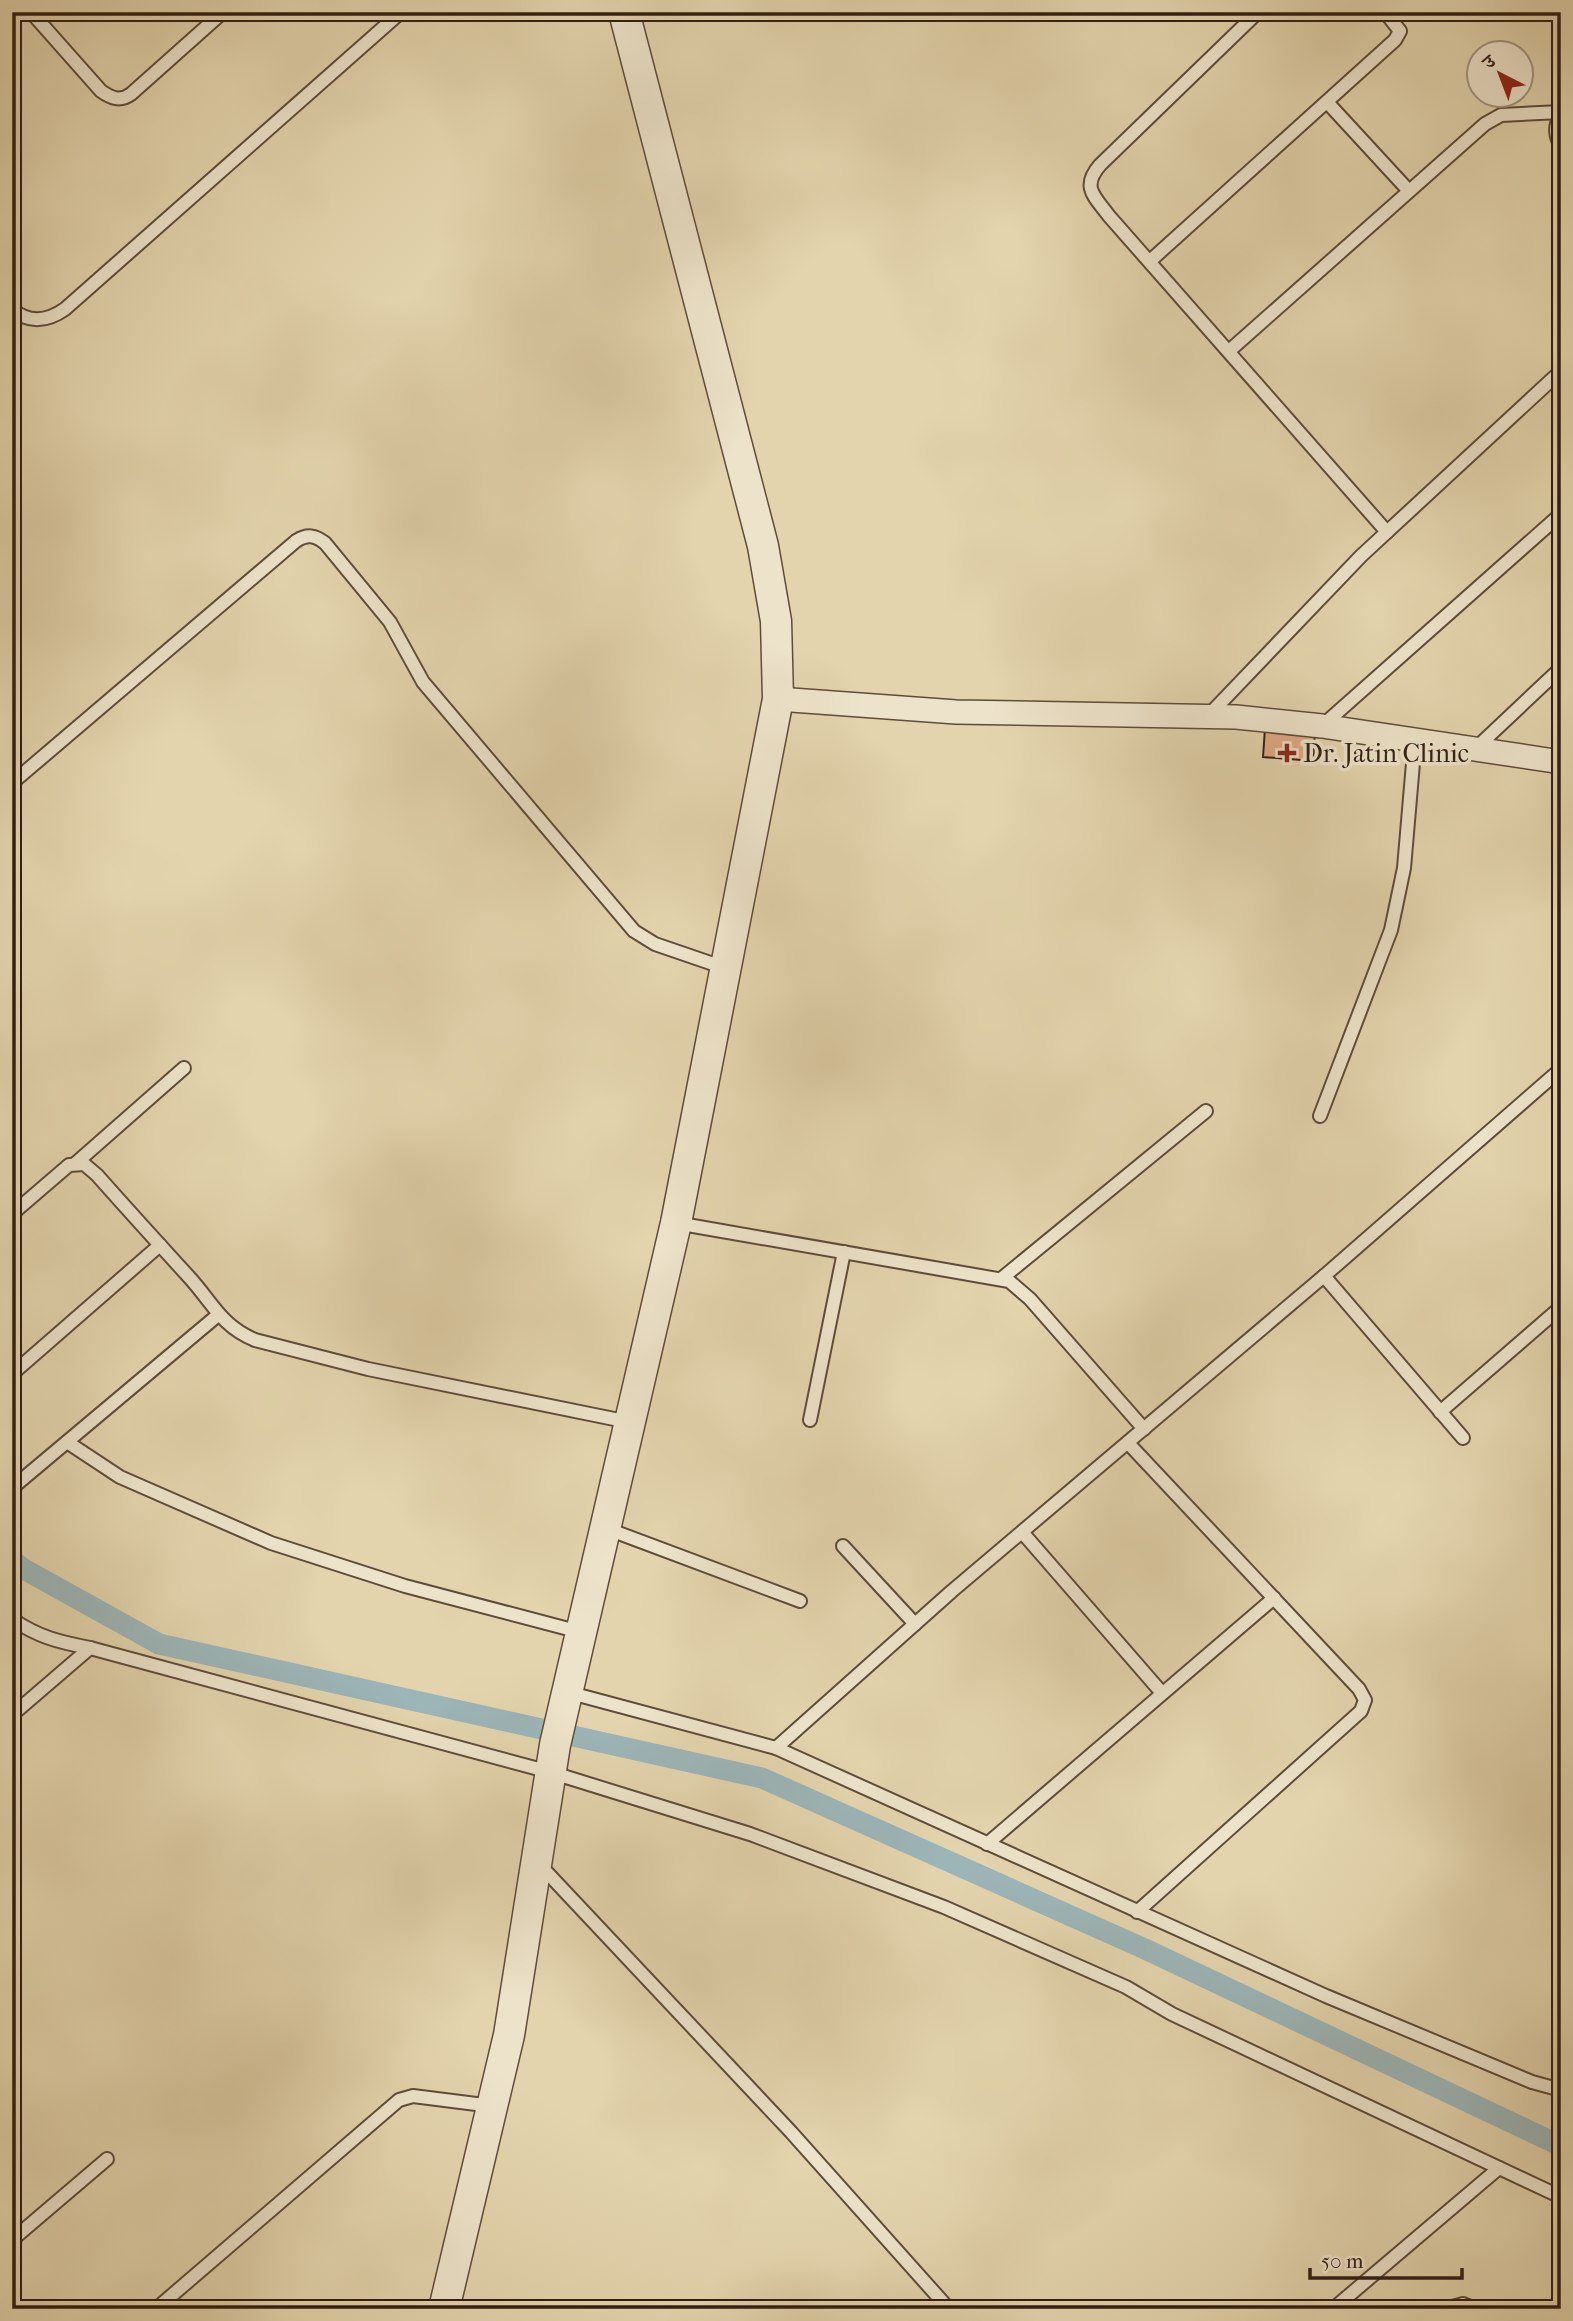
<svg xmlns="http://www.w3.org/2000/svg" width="1573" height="2321" font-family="'IM FELL French Canon','Noto Serif Devanagari',serif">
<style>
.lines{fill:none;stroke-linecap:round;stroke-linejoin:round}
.canal{stroke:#9cb5b7;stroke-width:21}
.building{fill:#e2aa85;stroke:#321e15;stroke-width:2}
.service-casing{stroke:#5e4c3b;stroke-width:16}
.minor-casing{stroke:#5e4c3b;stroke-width:26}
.tertiary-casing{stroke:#5e4c3b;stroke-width:33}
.service{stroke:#ede3ca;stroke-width:12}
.minor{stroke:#ede3ca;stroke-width:23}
.tertiary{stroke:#ede3ca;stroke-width:30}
.poi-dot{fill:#8f2418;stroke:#ede3ca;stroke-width:2.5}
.labels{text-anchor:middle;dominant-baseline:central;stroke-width:7;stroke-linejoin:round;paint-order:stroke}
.poi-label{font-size:26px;fill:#321e15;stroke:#ede3ca;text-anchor:start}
</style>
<rect width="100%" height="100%" fill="#e3d4ad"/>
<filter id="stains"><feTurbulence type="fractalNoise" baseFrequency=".00286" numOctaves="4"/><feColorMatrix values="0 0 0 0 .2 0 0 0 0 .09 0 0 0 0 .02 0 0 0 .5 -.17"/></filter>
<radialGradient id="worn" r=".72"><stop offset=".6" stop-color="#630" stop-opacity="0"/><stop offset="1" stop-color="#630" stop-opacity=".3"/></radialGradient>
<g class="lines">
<!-- canal -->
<path class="canal" d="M12,1560l10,8 137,76 603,134 383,171 416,197"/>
</g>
<!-- building -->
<path class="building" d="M1265,728l50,4 -2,29 -50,-4z"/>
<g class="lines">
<!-- service casing -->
<g class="service-casing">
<g id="service">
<path d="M31,12l70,79c10,7 19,11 30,3l92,-82"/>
<path d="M1258,12l-158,153c-19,22 -6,31 9,51l278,316"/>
<path d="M1327,102l82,89"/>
<path d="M1561,114c-7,12 -6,21 0,33"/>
<path d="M1150,261l245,-221 5,-9 -15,-19"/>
<path d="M12,309c17,15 36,12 53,0l336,-297"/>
<path d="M1229,351l256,-227 16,-9 60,-3"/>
<path d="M1208,716l153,-160 200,-185"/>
<path d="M1322,726l239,-212"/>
<path d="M1475,749l86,-81"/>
<path d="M12,783l284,-242c11,-7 19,-6 29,2l65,79 33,60 211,249 21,13 70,24"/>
<path d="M1320,1116l71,-186 13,-62 11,-128"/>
<path d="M76,1163l108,-95"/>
<path d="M12,1214l57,-49 15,-1 13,11c30,34 61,68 92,102 23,25 32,49 66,63l113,29 261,53"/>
<path d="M676,1223l333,58 21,18 114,130"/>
<path d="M1324,1276l139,162"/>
<path d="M1001,1279l205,-168"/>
<path d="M12,1374l148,-129"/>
<path d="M1440,1412l121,-105"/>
<path d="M810,1420l34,-168"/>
<path d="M67,1442l53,35 151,66 134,43 175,46"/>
<path d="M1128,1443l231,246 6,11 -4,11 -224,201"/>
<path d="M12,1488l206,-173"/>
<path d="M605,1528l195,73"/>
<path d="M1022,1532l140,161"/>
<path d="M843,1546l72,78"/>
<path d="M12,1619c26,18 47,23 78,29l460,124 200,62 194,73 182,80 46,27 389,183"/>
<path d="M567,1692l209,56 550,248 206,86 29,8"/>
<path d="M12,1715l78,-67"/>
<path d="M776,1748l176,-157 372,-315 237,-207"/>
<path d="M987,1844l287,-246"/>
<path d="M539,1864l252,268 158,177"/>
<path d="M12,2240l95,-81"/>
<path d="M156,2309l243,-209 14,-4 79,10"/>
<path d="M1333,2309l166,-141"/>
<path d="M1445,2309l18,-5 12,5"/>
</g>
</g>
<!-- minor casing -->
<g class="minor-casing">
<path id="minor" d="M778,699l178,13 280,5 86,9 239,36"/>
</g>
<!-- tertiary casing -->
<g class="tertiary-casing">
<path id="tertiary" d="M444,2309l65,-274 46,-290 121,-522 102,-524 -2,-78 -13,-75 -139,-534"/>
</g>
<!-- service -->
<use href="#service" class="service"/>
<!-- minor -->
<use href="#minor" class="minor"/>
<!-- tertiary -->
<use href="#tertiary" class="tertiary"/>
</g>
<!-- markers -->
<path class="poi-dot" d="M1283.5 742.5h7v7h7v7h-7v7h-7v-7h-7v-7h7z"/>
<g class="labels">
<!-- poi labels -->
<g class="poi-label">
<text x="1303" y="753">Dr. Jatin Clinic</text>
</g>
</g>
<!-- margin -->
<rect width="1573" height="2321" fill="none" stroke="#e3d4ad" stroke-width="42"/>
<rect x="14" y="14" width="1545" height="2293" fill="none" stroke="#321e15" stroke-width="3.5"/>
<rect x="21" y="21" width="1531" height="2279" fill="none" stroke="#321e15" stroke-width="2"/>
<!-- north arrow -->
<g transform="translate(1500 74) rotate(318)"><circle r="33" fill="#ede3ca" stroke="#a29482" stroke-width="2"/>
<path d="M0-5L12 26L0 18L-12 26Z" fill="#8f2418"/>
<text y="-10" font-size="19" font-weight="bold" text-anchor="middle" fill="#321e15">उ</text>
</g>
<!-- scale -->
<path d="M1310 2268v10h152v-10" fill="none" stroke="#321e15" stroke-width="3.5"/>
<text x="1321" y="2268" font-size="21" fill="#321e15" stroke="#ede3ca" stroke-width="5" paint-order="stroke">50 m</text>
<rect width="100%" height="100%" filter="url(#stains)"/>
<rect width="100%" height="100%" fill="url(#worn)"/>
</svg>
